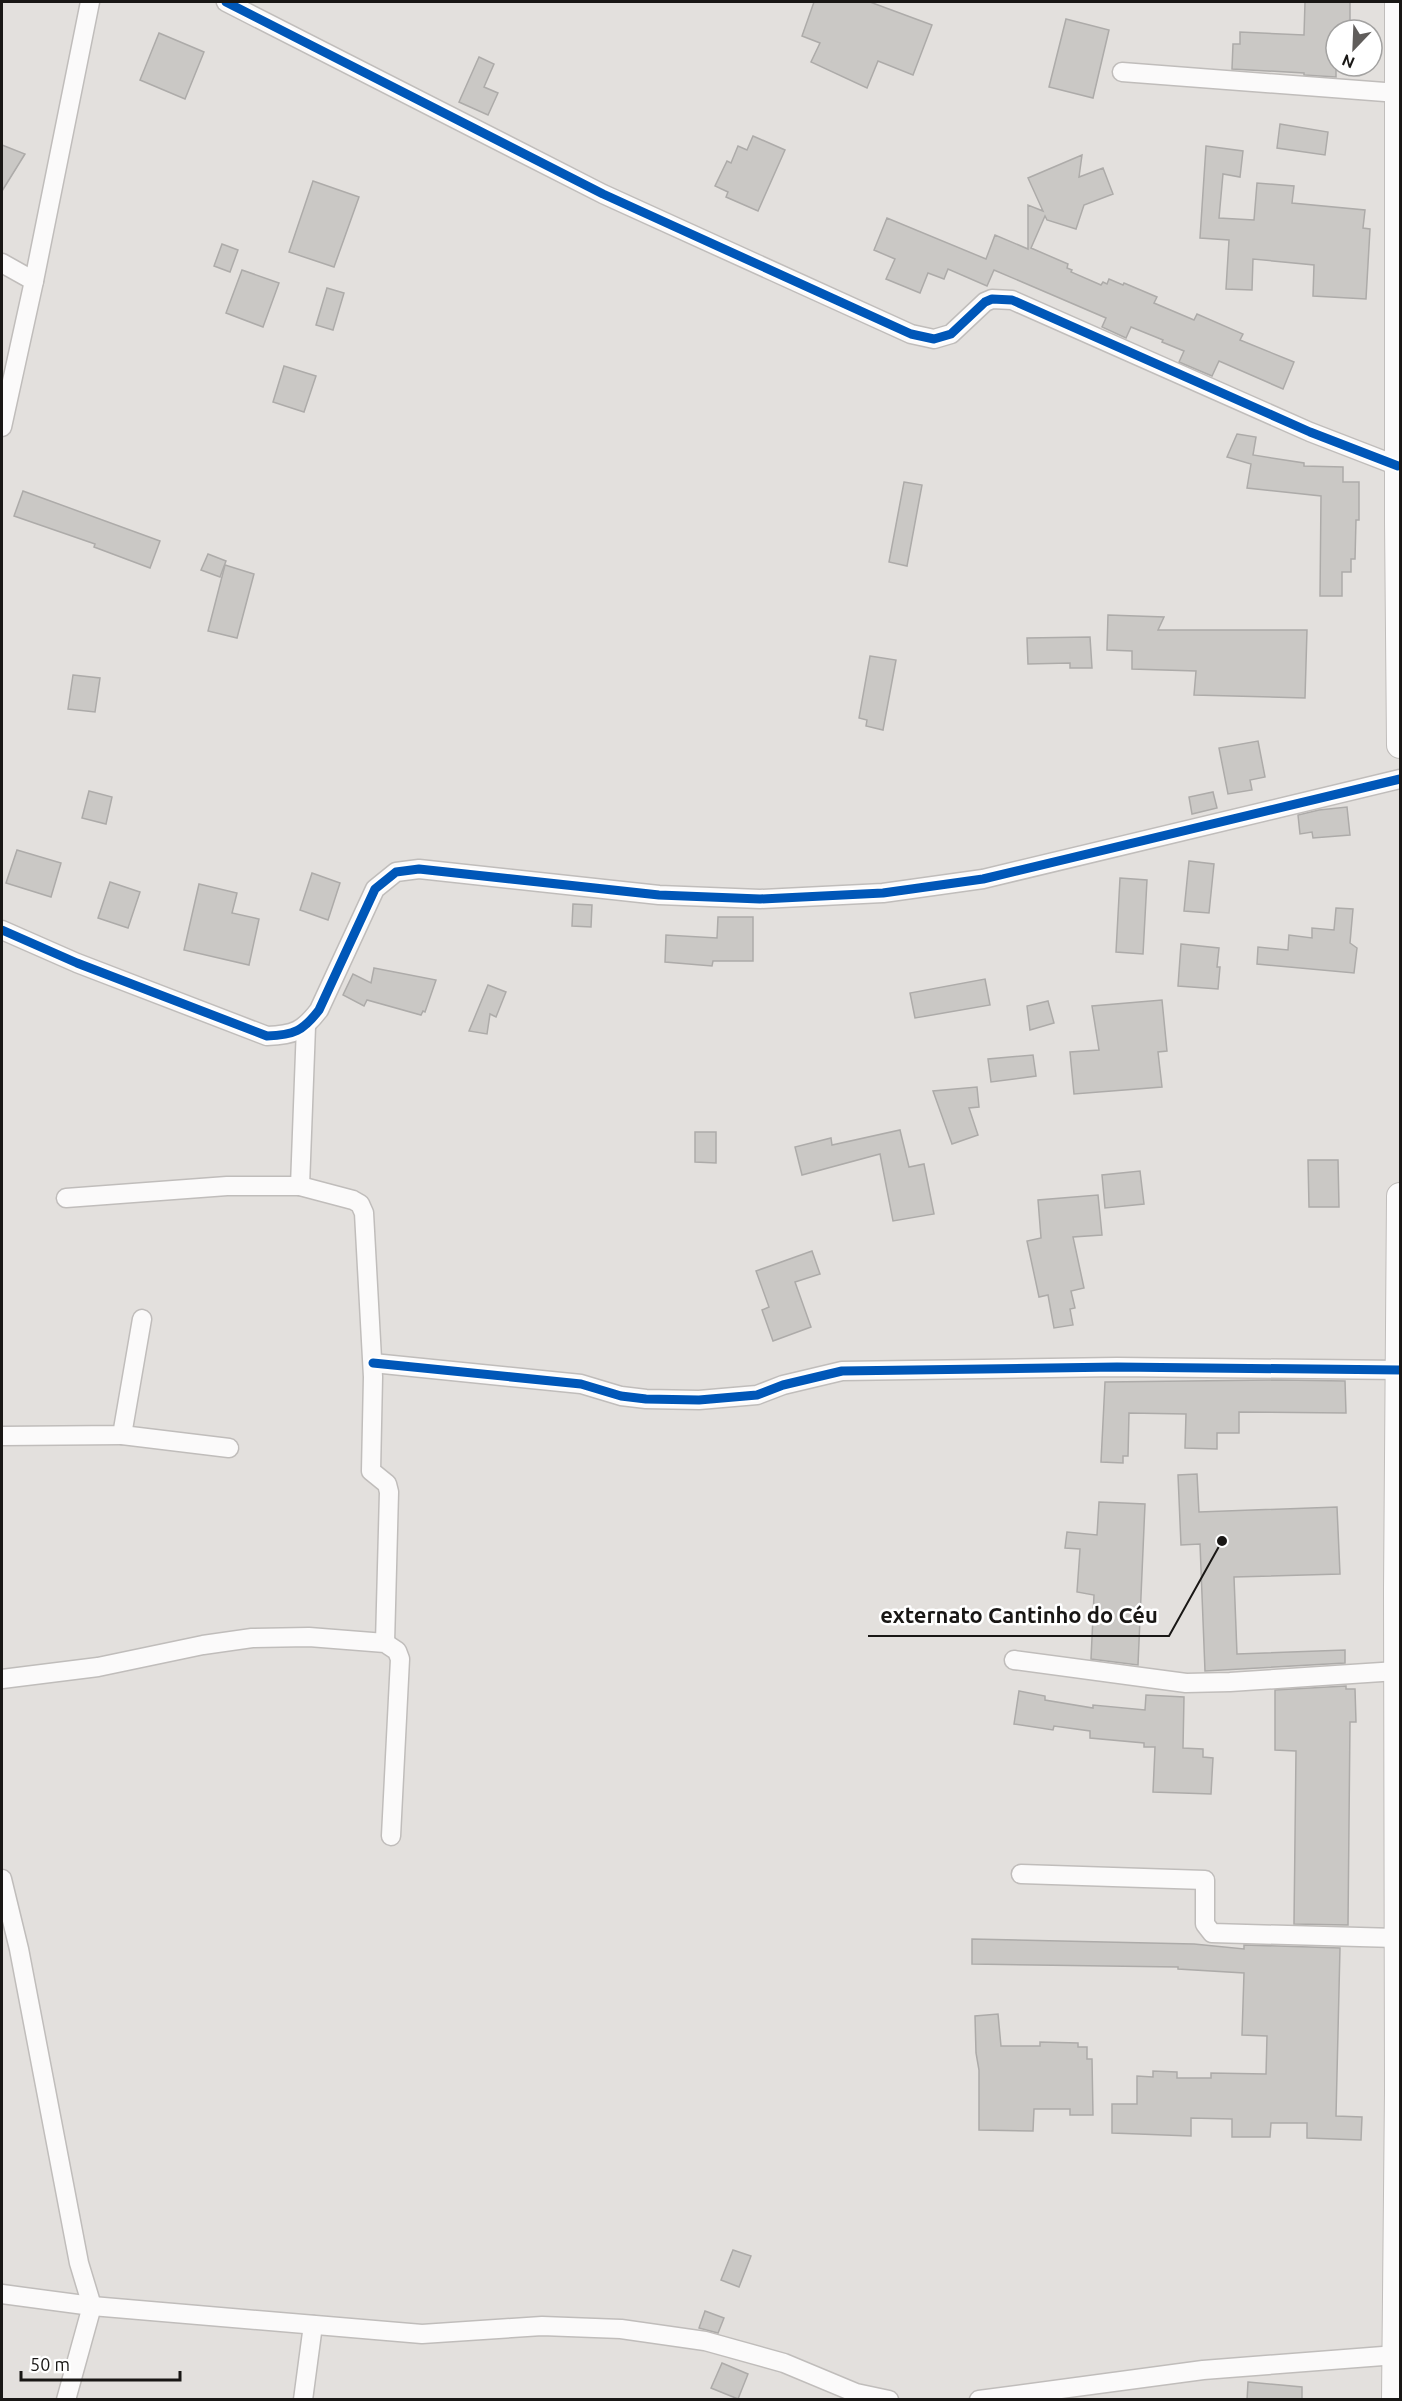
<svg xmlns="http://www.w3.org/2000/svg" width="1402" height="2401" font-family="Ubuntu,sans-serif">
<style>
.building{fill:#cac8c5;stroke:#adaba9;stroke-width:1.5}
.lines{fill:none;stroke-linecap:round;stroke-linejoin:round}
.street-casing{stroke:#c0bdbb;stroke-width:21}
.secondary-casing{stroke:#c0bdbb;stroke-width:28}
.street{stroke:#fbfafa;stroke-width:18}
.secondary{stroke:#fbfafa;stroke-width:26}
.cycleway-casing{stroke:#fff;stroke-width:13}
.cycleway{stroke:#0057b8;stroke-width:9}
.leader{fill:none;stroke:#191715;stroke-width:2}
.callout-dot{fill:#191715;stroke:#fff;stroke-width:2}
.callout-label{font-size:22px;text-anchor:middle;font-weight:bold;fill:#191715;stroke:#fff;stroke-width:5;stroke-linejoin:round;paint-order:stroke}
</style>
<rect width="100%" height="100%" fill="#e3e0dd"/>
<!-- building -->
<g class="building">
<path d="M814,2h56l62,23 -19,50 -35,-14 -11,27 -56,-26 9,-19 -18,-7z"/>
<path d="M1305,2h45v28h-14v47l-32,-2v-2l-72,-4 1,-25h7v-12l64,3z"/>
<path d="M1066,19l43,11 -16,68 -44,-11z"/>
<path d="M159,33l45,19 -19,47 -45,-19z"/>
<path d="M479,57l15,7 -10,23 14,6 -10,22 -29,-13z"/>
<path d="M1280,124l48,8 -3,23 -48,-7z"/>
<path d="M753,136l32,14 -27,61 -32,-14 2,-5 -13,-6 12,-25 4,2 7,-17 9,4z"/>
<path d="M2,145l23,9 -23,37z"/>
<path d="M1206,146l37,5 -3,26 -17,-3 -4,44 35,2 3,-37 37,3 -2,17 73,7 -2,18 7,1 -4,70 -53,-3 1,-31 -61,-6 -1,31 -26,-1 3,-49 -29,-2z"/>
<path d="M1082,155l-3,22 24,-9 10,26 -29,11 -8,24 -29,-9 -2,-4 -14,32 37,16 -1,4 5,2 -1,2 30,13 2,-3 4,2 2,-5 14,6 1,-2 33,14 -3,6 40,17 3,-6 46,20 -3,6 54,22 -11,27 -64,-28 -7,15 -33,-14 5,-11 -22,-9 1,-2 -32,-13 -5,11 -24,-11 4,-9 -112,-48 -7,16 -39,-17 -4,10 -16,-6 -8,20 -34,-14 9,-20 -21,-9 13,-32 99,41 9,-24 33,14v-44l15,6 -15,-33z"/>
<path d="M313,181l46,16 -25,70 -45,-15z"/>
<path d="M222,244l16,6 -8,22 -16,-6z"/>
<path d="M242,270l37,13 -16,44 -37,-14z"/>
<path d="M327,288l17,5 -11,37 -17,-5z"/>
<path d="M284,366l32,10 -12,36 -31,-10z"/>
<path d="M1237,434l19,3 -3,18 51,8v3l39,1v15h16v38h-3l-1,39h-4v13h-9v24h-22l1,-100 -74,-8 4,-24 -24,-7z"/>
<path d="M904,482l18,3 -15,81 -18,-4z"/>
<path d="M23,491l137,50 -10,27 -56,-21 1,-3 -81,-28z"/>
<path d="M208,554l18,7 -6,16 -19,-7z"/>
<path d="M225,565l29,9 -17,64 -29,-7z"/>
<path d="M1108,615l56,2 -6,13h149l-2,68 -111,-3 2,-24 -64,-2v-18l-25,-1z"/>
<path d="M1090,637l2,31h-22v-5l-42,1 -1,-26z"/>
<path d="M870,656l26,4 -13,70 -17,-4 1,-6 -8,-2z"/>
<path d="M73,675l27,3 -5,34 -27,-3z"/>
<path d="M1258,741l7,36 -15,3 2,10 -24,4 -9,-46z"/>
<path d="M89,791l23,6 -6,27 -24,-6z"/>
<path d="M1213,792l4,16 -25,6 -3,-17z"/>
<path d="M1347,807l3,28 -37,3 -1,-6 -12,2 -2,-19 21,-5z"/>
<path d="M17,850l44,13 -10,34 -45,-14z"/>
<path d="M1189,861l25,3 -5,49 -25,-2z"/>
<path d="M312,873l28,10 -12,37 -28,-10z"/>
<path d="M1120,878l27,2 -4,74 -27,-2z"/>
<path d="M110,882l30,10 -12,36 -30,-10z"/>
<path d="M199,884l38,9 -5,20 27,6 -10,46 -65,-15z"/>
<path d="M573,904l19,1 -1,22 -19,-1z"/>
<path d="M1336,908l17,1 -3,34 7,5 -3,25 -97,-9 1,-17 30,3 1,-15 23,3v-10l22,2z"/>
<path d="M718,917h35v44h-40l-1,5 -47,-4 1,-27 51,3z"/>
<path d="M1181,944l38,4 -2,19h3l-2,22 -40,-3z"/>
<path d="M374,968l62,12 -11,32 -2,-1 -2,4 -54,-15 -3,6 -21,-11 10,-21 18,9z"/>
<path d="M985,979l5,26 -75,13 -5,-25z"/>
<path d="M488,985l18,7 -10,25 -6,-3 -3,20 -18,-3z"/>
<path d="M1162,1000l5,51 -9,1 4,35 -88,7 -4,-42 29,-2 -7,-44z"/>
<path d="M1048,1001l6,22 -24,7 -3,-24z"/>
<path d="M1033,1055l3,21 -45,6 -3,-23z"/>
<path d="M977,1087l2,20 -10,1 9,27 -26,9 -19,-53z"/>
<path d="M900,1130l9,37 15,-3 10,50 -41,7 -13,-67 -78,21 -7,-28 36,-9 1,7z"/>
<path d="M695,1132h21v31l-21,-1z"/>
<path d="M1308,1160h30l1,47h-30z"/>
<path d="M1140,1171l4,33 -39,4 -3,-33z"/>
<path d="M1098,1195l4,40 -29,2 11,51 -13,3 4,17 -5,1 3,16 -19,3 -6,-33 -9,2 -12,-56 14,-3 -3,-38z"/>
<path d="M812,1251l8,23 -25,8 16,45 -38,14 -11,-31 7,-3 -13,-36z"/>
<path d="M1281,1380l64,1 1,32 -107,-1v21h-22v16l-32,-1 1,-34 -57,-1 -1,43h-5v7l-22,-1 4,-80z"/>
<path d="M1197,1474l2,38 138,-5 3,67 -106,3 3,77 108,-4v13l-140,8 -5,-127 -19,1 -3,-70z"/>
<path d="M1099,1502l46,2 -7,161 -47,-6 3,-64 -17,-3 3,-43 -15,-1 2,-16 30,3z"/>
<path d="M1346,1686v3h9l1,33h-6l-2,203 -54,-1 2,-173 -21,-1v-60z"/>
<path d="M1019,1691l26,5v4l48,8v-3l52,5 1,-15 38,2 -1,51 20,1v8l10,1 -2,36 -58,-2 2,-45h-11v-4l-54,-5v-7l-36,-5 -1,4 -39,-6z"/>
<path d="M972,1939l222,5 50,5v-4l96,3 -4,168 26,1 -1,23 -54,-2v-15h-36l-1,14h-38v-18l-41,-1v18l-79,-3v-29h25v-28l16,1v-6l24,1v6h34v-5l55,1 1,-38 -25,-1 2,-62 -66,-4v-2l-206,-3z"/>
<path d="M998,2014l3,32h39v-4l38,1v4h9v12h5l1,56h-23v-6h-36l-1,22 -54,-1v-60l-3,-17 -1,-37z"/>
<path d="M733,2250l18,6 -12,31 -18,-7z"/>
<path d="M705,2311l19,7 -6,15 -19,-5z"/>
<path d="M722,2363l26,11 -10,25 -27,-11z"/>
<path d="M1248,2382l54,5v13h-55z"/>
</g>
<g class="lines">
<!-- street casing -->
<g class="street-casing">
<g id="street">
<path d="M226,2l377,192 308,140 23,5 17,-5 34,-32 7,-3 20,1 298,132 88,34"/>
<path d="M1122,72l276,21"/>
<path d="M2,263l32,18"/>
<path d="M2,427l32,-146 56,-279"/>
<path d="M2,930l75,33 190,73c27,-1 36,-5 52,-26l56,-121 21,-17 23,-3 240,26 101,4 123,-6 100,-14 417,-100"/>
<path d="M300,1186l53,14 7,4 4,9 9,164 -2,94 16,13 2,8 -4,151"/>
<path d="M66,1198l161,-12h73l6,-160"/>
<path d="M373,1363l208,21 40,12 25,3 53,1 58,-5 26,-10 59,-14 275,-4 283,3"/>
<path d="M122,1435l107,13"/>
<path d="M2,1436l120,-1 20,-116"/>
<path d="M1014,1660l172,23 44,-1 167,-11"/>
<path d="M2,1679l96,-12 105,-22 49,-7 57,-1 76,6 12,8 3,8 -9,177"/>
<path d="M1021,1874l184,6v44l7,9 184,5"/>
<path d="M2,1879l17,70 60,314 13,43 -26,94"/>
<path d="M2,2294l90,12 330,28 120,-8 79,3 84,12 79,22 72,30 33,7"/>
<path d="M303,2400l10,-75"/>
<path d="M979,2400l224,-30 193,-15"/>
</g>
</g>
<!-- secondary casing -->
<g class="secondary-casing">
<g id="secondary">
<path d="M1398,2v520l2,223"/>
<path d="M1395,2400l3,-309 -1,-500 3,-395"/>
</g>
</g>
<!-- street -->
<use href="#street" class="street"/>
<!-- secondary -->
<use href="#secondary" class="secondary"/>
<!-- cycleway casing -->
<g class="cycleway-casing">
<g id="cycleway">
<path d="M226,2l377,192 308,140 23,5 17,-5 34,-32 7,-3 20,1 298,132 88,34"/>
<path d="M2,930l75,33 190,73c27,-1 36,-5 52,-26l56,-121 21,-17 23,-3 240,26 101,4 123,-6 100,-14 417,-100"/>
<path d="M373,1363l208,21 40,12 25,3 53,1 58,-5 26,-10 59,-14 275,-4 283,3"/>
</g>
</g>
<!-- cycleway -->
<use href="#cycleway" class="cycleway"/>
</g>
<!-- callouts -->
<path class="leader" d="M1222 1541L1169 1636H868"/>
<circle class="callout-dot" cx="1222" cy="1541" r="6"/>
<g class="callout-label">
<text x="1019" y="1623">externato Cantinho do Céu</text>
</g>
<!-- border -->
<rect width="1402" height="2401" fill="none" stroke="#191715" stroke-width="6"/>
<!-- north arrow -->
<g transform="translate(1354 48) rotate(203)"><circle r="28" fill="#ffffff" stroke="#a3a2a1" stroke-width="1.5"/>
<path d="M0-4.5L10 22L0 15L-10 22Z" fill="#605d5b"/>
<text y="-9" font-size="16" font-weight="bold" text-anchor="middle" fill="#191715">N</text>
</g>
<!-- scale -->
<path d="M21 2371v9h159v-9" fill="none" stroke="#191715" stroke-width="3"/>
<text x="30" y="2371" font-size="18" fill="#191715" stroke="#ffffff" stroke-width="4.5" paint-order="stroke">50 m</text>
</svg>
